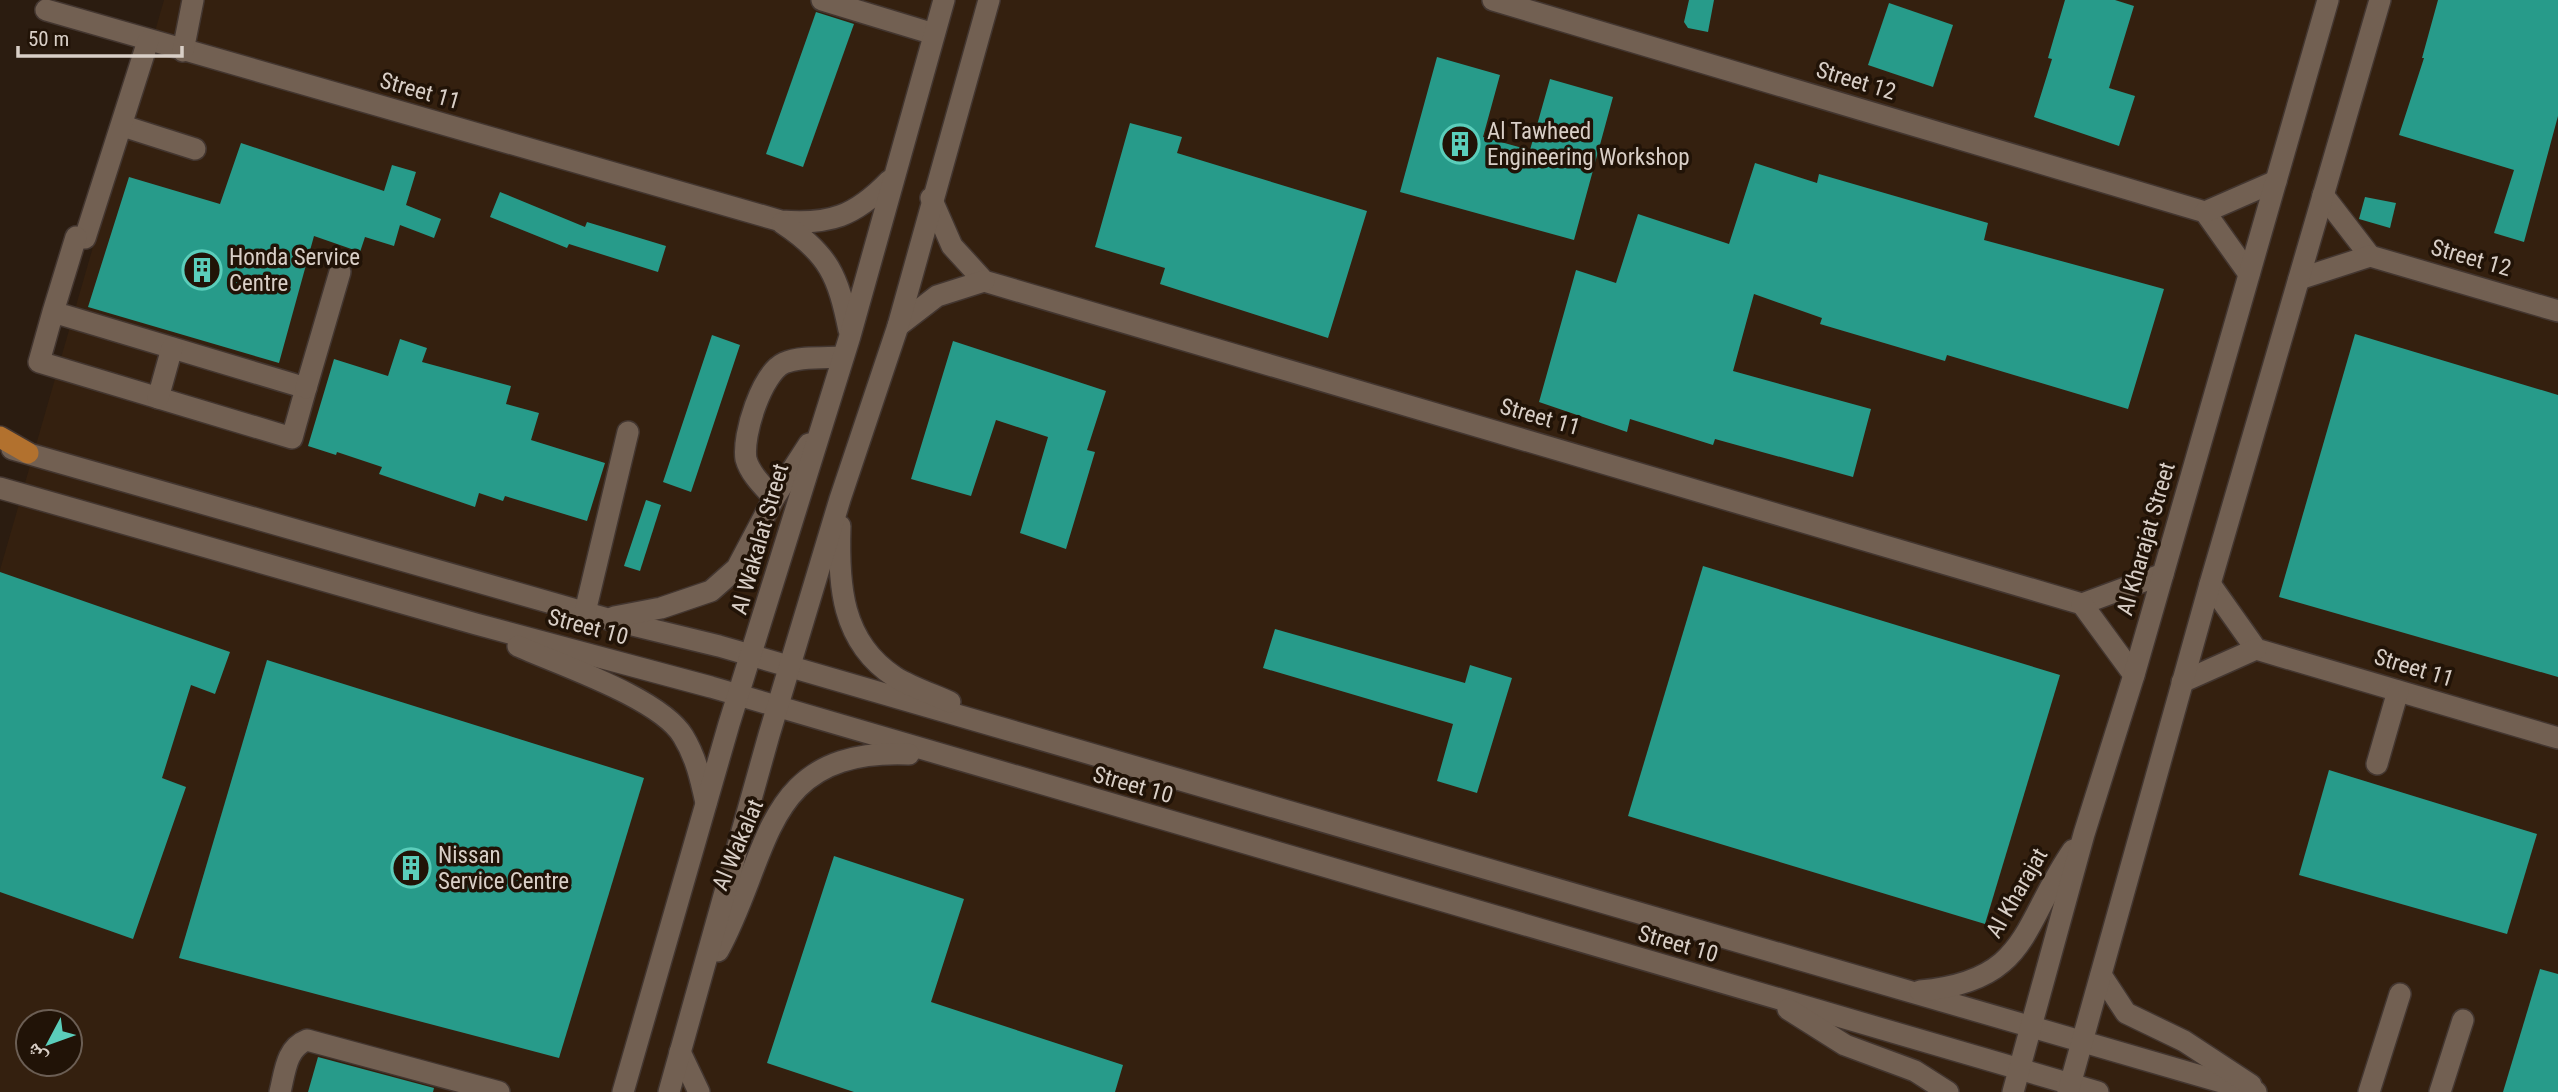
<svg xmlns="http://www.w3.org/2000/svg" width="2558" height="1092" font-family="'Roboto Condensed','Noto Naskh Arabic',sans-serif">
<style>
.built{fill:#34200f;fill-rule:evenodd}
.building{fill:#279b8a}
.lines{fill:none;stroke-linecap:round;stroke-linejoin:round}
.minor-casing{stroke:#433630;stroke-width:24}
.major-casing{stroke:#433630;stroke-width:24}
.minor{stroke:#726052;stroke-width:21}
.major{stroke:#b2712e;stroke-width:21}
.labels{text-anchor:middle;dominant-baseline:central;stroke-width:7;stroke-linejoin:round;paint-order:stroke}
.street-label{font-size:23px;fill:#d9cfc7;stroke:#211307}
.poi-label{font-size:23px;fill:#d9cfc7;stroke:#211307;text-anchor:start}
</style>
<rect width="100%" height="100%" fill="#2b1c10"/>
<!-- built -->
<path class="built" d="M164,0h2394v1092h-2558v-522zM28,1022h42v42h-42z"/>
<!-- building -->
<g class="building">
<path d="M1689,0h25l-6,32 -20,-4 -4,-6z"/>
<path d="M2065,0h50l19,6 -25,82 26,8 -16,50 -85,-29 18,-58 -4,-1z"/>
<path d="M2438,0h120v116l-34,126 -30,-9 20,-63 -115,-35 25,-77h-2z"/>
<path d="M1889,3l64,22 -20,62 -65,-22z"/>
<path d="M816,12l38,12 -51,143 -37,-13z"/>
<path d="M1437,57l63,18 -17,62 47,13 20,-71 63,18 -39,143 -174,-48z"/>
<path d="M1130,123l52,14 -5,16 190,58 -39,127 -168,-54 5,-16 -70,-21z"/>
<path d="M241,143l143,48 8,-26 24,7 -10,33 35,14 -7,19 -34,-13 -6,21 -29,-9 -5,15 -46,-16 -35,127 -191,-56 41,-130 91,27z"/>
<path d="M1755,163l62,20 2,-9 169,49 -4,17 180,49 -36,120 -181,-54 -2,6 -125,-37 2,-6 -68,-24 -21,77 138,38 -18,68 -138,-38 -2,6 -83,-26 -3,13 -88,-30 37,-132 40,13 22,-69 91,30z"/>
<path d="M500,192l85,35 2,-5 79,24 -8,26 -89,-28 -2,4 -77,-31z"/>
<path d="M2365,197l31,6 -6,25 -31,-9z"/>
<path d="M2355,334l203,61v282l-279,-80z"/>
<path d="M712,335l28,10 -49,147 -28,-10z"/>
<path d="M400,339l27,9 -5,14 89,24 -5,18 33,9 -8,27 74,23 -18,58 -82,-25 -2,5 -24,-8 -4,14 -96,-33 3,-7 -45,-15 -1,3 -28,-9 26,-87 54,17z"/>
<path d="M953,341l153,50 -19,59 8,2 -29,97 -46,-16 28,-96 -52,-17 -25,76 -60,-17z"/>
<path d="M646,500l15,5 -21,66 -16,-5z"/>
<path d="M1703,566l357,109 -75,249 -357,-108z"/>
<path d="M0,572l230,80 -15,42 -24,-9 -29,93 24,9 -53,152 -133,-47z"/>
<path d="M1275,629l190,54 5,-18 42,13 -35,115 -40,-12 16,-57 -190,-56z"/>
<path d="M267,660l377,118 -85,280 -380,-100z"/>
<path d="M2329,770l208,64 -30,100 -208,-59z"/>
<path d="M834,856l130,43 -33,103 192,63 -8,27h-261l-87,-29z"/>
<path d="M2540,969l18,5v118h-55z"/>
<path d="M318,1057l116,31 -1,4h-125z"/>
</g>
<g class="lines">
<!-- minor casing -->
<g class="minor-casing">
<g id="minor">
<path d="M822,0l112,34"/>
<path d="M1493,0l712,212 44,62"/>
<path d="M46,10l735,211c49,4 74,-5 108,-40"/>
<path d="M183,51l10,-51"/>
<path d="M123,126l72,23"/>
<path d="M2323,195l47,61"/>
<path d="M931,198l21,48 32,35 1098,323 81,-30"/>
<path d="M2205,212l71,-31"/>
<path d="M782,223c47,31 56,53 67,107"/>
<path d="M85,238l63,-197"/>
<path d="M2299,279l71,-23 188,55"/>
<path d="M53,312l-14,50 253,76 14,-50 -253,-76 23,-75"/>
<path d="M898,326l39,-30 47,-15"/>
<path d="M306,388l34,-116"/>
<path d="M158,398l14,-50"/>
<path d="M12,449l596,170 111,27 1537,446"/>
<path d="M0,488l476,136 235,63 1387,405"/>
<path d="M774,498c-10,-11 -24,-24 -28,-39 -4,-24 16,-86 38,-96 16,-7 42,-5 59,-6"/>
<path d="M840,526c-2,58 1,116 55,151 16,10 37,17 55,25"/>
<path d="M2210,584l46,65 302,89"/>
<path d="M2082,604l52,71"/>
<path d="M585,612l43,-180"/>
<path d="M614,617l47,-9 50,-17 26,-23 37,-70 35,-54"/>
<path d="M518,646c42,19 142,52 165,90 13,21 18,44 23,67"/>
<path d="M2182,682l74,-33"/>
<path d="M2377,764l21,-73"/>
<path d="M718,951c54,-98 43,-203 191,-197"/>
<path d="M2101,975l25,38 58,28 67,44"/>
<path d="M1920,991c110,-10 101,-66 153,-141"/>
<path d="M1788,1009l57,36 70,26 33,21"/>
<path d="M680,1052l19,40"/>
<path d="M280,1092c5,-20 6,-44 27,-52l192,52"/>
<path d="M623,1092l106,-368 121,-388 94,-336"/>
<path d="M669,1092l100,-357 71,-236 58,-173 91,-326"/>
<path d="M2013,1092l71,-258 50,-159 194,-675"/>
<path d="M2068,1092l142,-508 170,-584"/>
<path d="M2369,1092l31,-98"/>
<path d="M2440,1092l23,-72"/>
</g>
</g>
<!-- major casing -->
<g class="major-casing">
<path id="major" d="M0,437l28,16"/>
</g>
<!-- minor -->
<use href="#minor" class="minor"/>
<!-- major -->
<use href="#major" class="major"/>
</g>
<!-- icons -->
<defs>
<g id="building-ring" transform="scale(2.0125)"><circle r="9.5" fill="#211307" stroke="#5bcebb" stroke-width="1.5"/><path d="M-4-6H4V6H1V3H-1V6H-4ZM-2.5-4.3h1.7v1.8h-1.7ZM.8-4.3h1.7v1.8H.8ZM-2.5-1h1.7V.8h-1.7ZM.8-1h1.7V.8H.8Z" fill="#5bcebb"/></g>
</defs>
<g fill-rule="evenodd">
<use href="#building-ring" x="1460" y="144"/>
<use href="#building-ring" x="202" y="270"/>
<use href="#building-ring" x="411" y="868"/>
</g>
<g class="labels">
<!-- street labels -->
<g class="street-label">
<text transform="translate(1856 81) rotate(17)">Street 12</text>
<text transform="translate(420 91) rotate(16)">Street 11</text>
<text transform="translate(2471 258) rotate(16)">Street 12</text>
<text transform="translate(1540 417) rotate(16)">Street 11</text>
<text transform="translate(760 539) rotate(-74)">Al Wakalat Street</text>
<text transform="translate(2146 539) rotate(-74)">Al Kharajat Street</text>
<text transform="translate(588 627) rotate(15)">Street 10</text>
<text transform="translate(2414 668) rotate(17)">Street 11</text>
<text transform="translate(1133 785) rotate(16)">Street 10</text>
<text transform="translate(738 845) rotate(-67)">Al Wakalat</text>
<text transform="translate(2017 893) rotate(-60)">Al Kharajat</text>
<text transform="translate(1678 944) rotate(16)">Street 10</text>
</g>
<!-- poi labels -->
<g class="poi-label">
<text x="1487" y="131">Al Tawheed<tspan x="1487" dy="26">Engineering Workshop</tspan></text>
<text x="229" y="257">Honda Service<tspan x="229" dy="26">Centre</tspan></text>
<text x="438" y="855">Nissan<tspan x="438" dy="26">Service Centre</tspan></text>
</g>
</g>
<!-- north arrow -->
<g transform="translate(49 1043) rotate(229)"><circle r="33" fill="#211307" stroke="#6b5e54" stroke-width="2"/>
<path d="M0-5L12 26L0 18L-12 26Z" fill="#5bcebb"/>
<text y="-10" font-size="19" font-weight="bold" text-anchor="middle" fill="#d9cfc7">ش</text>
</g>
<!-- scale -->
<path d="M18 46v10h164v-10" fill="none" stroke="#d9cfc7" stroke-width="3.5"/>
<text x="28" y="46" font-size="21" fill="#d9cfc7" stroke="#211307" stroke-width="5" paint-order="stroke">50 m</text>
</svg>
